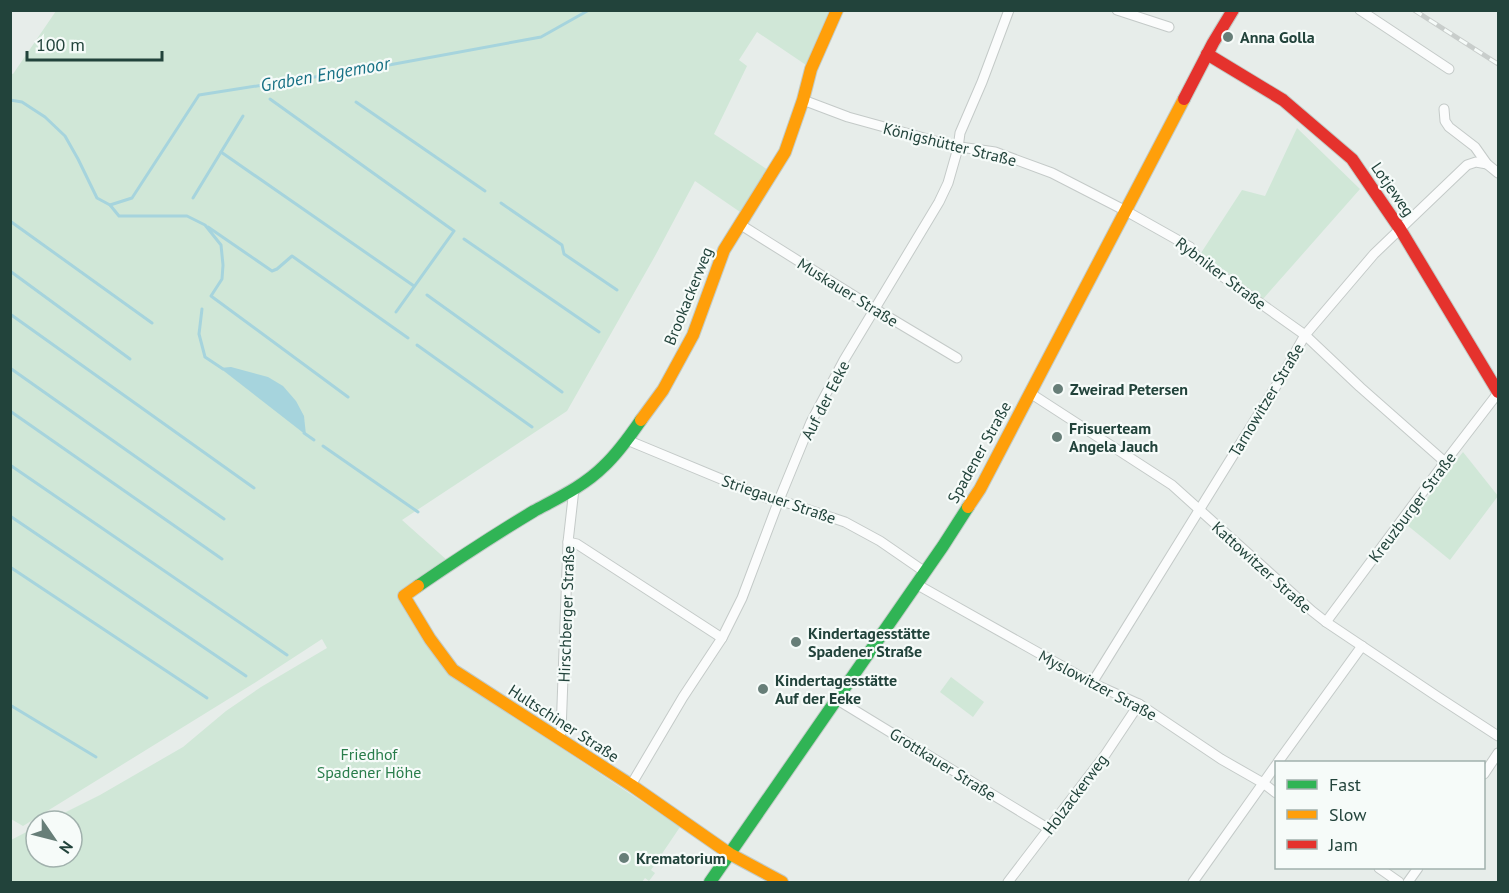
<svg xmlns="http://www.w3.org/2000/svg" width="1509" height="893" font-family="'PT Sans',sans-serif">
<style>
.green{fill:#d0e7d7}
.water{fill:#a6d4dd}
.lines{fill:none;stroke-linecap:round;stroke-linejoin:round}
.stream{stroke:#a6d4dd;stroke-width:3}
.street-casing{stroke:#c4cac8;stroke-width:11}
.fast-casing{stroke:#c2cbc7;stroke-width:14}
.slow-casing{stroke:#c2cbc7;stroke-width:14}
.jam-casing{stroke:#c2cbc7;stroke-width:14}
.street{stroke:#fbfcfc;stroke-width:9}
.fast{stroke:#30b455;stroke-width:12}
.slow{stroke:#ff9f0a;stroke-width:12}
.jam{stroke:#e5322d;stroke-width:12}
.rail-casing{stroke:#c8cdcb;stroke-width:5}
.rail{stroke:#f6fbf9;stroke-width:3;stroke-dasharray:9;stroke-linecap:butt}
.poi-dot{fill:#677e78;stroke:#f6fbf9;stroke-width:2}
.labels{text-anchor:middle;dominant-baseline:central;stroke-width:4.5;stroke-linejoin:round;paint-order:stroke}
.poi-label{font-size:16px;font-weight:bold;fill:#22433b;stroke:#f6fbf9;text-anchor:start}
.street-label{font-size:16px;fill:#22433b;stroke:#f6fbf9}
.park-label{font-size:16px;fill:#297d4b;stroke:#f6fbf9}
.water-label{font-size:18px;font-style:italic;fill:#177185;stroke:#f6fbf9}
</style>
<rect width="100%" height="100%" fill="#e7edea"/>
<!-- green -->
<g class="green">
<path d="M56,11h776l-26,54 -49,-33 -18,28 8,6 -33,68 54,36 -25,44 -48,-33 -40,75 -88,155 -165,109 46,41 -49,33 42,69 10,12 229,152 -29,43 4,3 -6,8 -4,-3 -3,4h-631v-42l25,-13v30h36v-36h-24l52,-26 83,-48 43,-36 35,-24 66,-39 -5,-9 -66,43 -233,144 -12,-7 -1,-746 3,1z"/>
<path d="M1297,128l63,61 -97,110 -62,-46 41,-63 23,6z"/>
<path d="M1463,452l35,44 -48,64 -43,-35z"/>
<path d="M951,677l33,25 -11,15 -33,-25z"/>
</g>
<!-- water -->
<path class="water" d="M231,367l37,10 15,9 13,15 8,15 2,19 -86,-67z"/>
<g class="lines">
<!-- stream -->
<g class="stream">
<path d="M270,99l184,132 -58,81"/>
<path d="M10,100l12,2 23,15 20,19 13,23 19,39 13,7 9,11h68l18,9 16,20 2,20 -1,14 -11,17 137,101"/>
<path d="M356,102l129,89"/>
<path d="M221,152l193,134"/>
<path d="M193,198l50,-82"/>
<path d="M501,203l61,42 2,9 53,36"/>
<path d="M110,205l22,-7 67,-103 179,-28 163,-30 48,-27"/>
<path d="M10,221l142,102"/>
<path d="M208,227l64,44 5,-2 15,-13 116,82"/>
<path d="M464,239l135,93"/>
<path d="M10,271l120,88"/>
<path d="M427,295l135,97"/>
<path d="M202,309l-3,25 6,23 18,12"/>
<path d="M10,314l244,174"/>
<path d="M417,345l115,82"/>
<path d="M10,368l214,151"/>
<path d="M10,411l212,148"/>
<path d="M304,433l10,7"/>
<path d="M323,446l95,66"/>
<path d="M10,465l277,190"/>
<path d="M10,516l236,160"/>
<path d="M10,567l197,131"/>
<path d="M10,705l86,52"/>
</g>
<!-- street casing -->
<g class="street-casing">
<g id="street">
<path d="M1117,10l52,17"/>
<path d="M1360,10l89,59"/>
<path d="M803,100l45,17 105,29 42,6 57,21 74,38 64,36 8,12 107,76 55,52 85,75"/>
<path d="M1444,109l1,12 4,6 26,20 12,17 11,9"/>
<path d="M741,225l134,84 82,49"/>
<path d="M1030,393l142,92 140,126 14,11 112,75 60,39"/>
<path d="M627,440l140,58 12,2 66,22 35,19 45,31"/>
<path d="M568,542l9,2 145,94"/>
<path d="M916,584l176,99 47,21 82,55 42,24 13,10"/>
<path d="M1326,622l119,-160 53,-69"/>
<path d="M1092,683l189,-305 24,-43 69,-81 93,-89 9,-3 11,2"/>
<path d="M836,699l213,130"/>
<path d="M557,738l4,-6 7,-190 6,-53"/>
<path d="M1278,762l84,-116"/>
<path d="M1484,774l14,-21"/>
<path d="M631,785l52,-88 39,-59 20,-40 37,-98 32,-78 33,-62 95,-158 9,-19 10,-35 2,-15 22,-51 27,-72"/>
<path d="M1379,868l20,14"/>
<path d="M1008,882l97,-127 34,-51"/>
<path d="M1193,882l83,-117"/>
<path d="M1408,882l10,-14"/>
</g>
</g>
<!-- fast casing -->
<g class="fast-casing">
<g id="fast">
<path d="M418,586c38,-26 76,-51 116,-75 24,-13 50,-25 70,-45 14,-13 26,-30 37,-46"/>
<path d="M710,882l233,-336 25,-39"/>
</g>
</g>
<!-- slow casing -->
<g class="slow-casing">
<g id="slow">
<path d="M641,420l22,-30 30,-55 31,-85 61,-98 18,-52 8,-31 26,-59"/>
<path d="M968,507l12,-18 204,-390"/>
<path d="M418,586l-14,10 26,43 23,31 178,115 99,69 52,28"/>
</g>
</g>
<!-- jam casing -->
<g class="jam-casing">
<g id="jam">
<path d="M1207,54l76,46 69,59 48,70 98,163"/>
<path d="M1184,99l29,-56 20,-33"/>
</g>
</g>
<!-- street -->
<use href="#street" class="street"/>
<!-- fast -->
<use href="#fast" class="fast"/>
<!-- slow -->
<use href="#slow" class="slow"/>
<!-- jam -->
<use href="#jam" class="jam"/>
<!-- rail casing -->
<g class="rail-casing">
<path id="rail" d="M1414,10l84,54"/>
</g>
<!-- rail -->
<use href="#rail" class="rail"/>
</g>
<!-- markers -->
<g class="poi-dot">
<circle cx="1228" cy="37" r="6"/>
<circle cx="1058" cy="389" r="6"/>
<circle cx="1057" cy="437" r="6"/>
<circle cx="796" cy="642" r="6"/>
<circle cx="763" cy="689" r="6"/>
<circle cx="624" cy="858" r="6"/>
</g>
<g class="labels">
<!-- poi labels -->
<g class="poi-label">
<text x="1240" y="37">Anna Golla</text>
<text x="1070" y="389">Zweirad Petersen</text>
<text x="1069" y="428">Frisuerteam<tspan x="1069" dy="18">Angela Jauch</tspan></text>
<text x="808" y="633">Kindertagesstätte<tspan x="808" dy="18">Spadener Straße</tspan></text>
<text x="775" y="680">Kindertagesstätte<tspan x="775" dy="18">Auf der Eeke</tspan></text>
<text x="636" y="858">Krematorium</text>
</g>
<!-- street labels -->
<g class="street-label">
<text transform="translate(950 144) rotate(14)">Königshütter Straße</text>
<text transform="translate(1393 189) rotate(55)">Lotjeweg</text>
<text transform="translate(1221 273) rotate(37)">Rybniker Straße</text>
<text transform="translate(848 292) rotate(32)">Muskauer Straße</text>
<text transform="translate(688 296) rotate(-68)">Brookackerweg</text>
<text transform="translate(825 400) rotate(-63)">Auf der Eeke</text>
<text transform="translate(1266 400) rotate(-59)">Tarnowitzer Straße</text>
<text transform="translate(979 452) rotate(-61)">Spadener Straße</text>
<text transform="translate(779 499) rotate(19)">Striegauer Straße</text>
<text transform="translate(1412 507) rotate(-53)">Kreuzburger Straße</text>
<text transform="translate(1262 567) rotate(42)">Kattowitzer Straße</text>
<text transform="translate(566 614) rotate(-88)">Hirschberger Straße</text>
<text transform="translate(1098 685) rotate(28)">Myslowitzer Straße</text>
<text transform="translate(564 723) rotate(33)">Hultschiner Straße</text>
<text transform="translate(943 764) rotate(32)">Grottkauer Straße</text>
<text transform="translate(1075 794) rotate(-53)">Holzackerweg</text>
</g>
<!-- park labels -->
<g class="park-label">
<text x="369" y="754">Friedhof<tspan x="369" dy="18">Spadener Höhe</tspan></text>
</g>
<!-- water labels -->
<g class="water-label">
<text transform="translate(325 74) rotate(-10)">Graben Engemoor</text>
</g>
</g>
<!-- border -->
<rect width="1509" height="893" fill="none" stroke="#22433b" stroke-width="24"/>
<!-- legend -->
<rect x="1275" y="761" width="210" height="108" fill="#f6fbf9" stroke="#a1b1ad" stroke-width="1.5"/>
<rect x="1287" y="780" width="30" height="9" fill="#30b455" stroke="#a1b1ad" stroke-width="1.5"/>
<text x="1329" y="791" font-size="18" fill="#22433b">Fast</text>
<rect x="1287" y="810" width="30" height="9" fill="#ff9f0a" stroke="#a1b1ad" stroke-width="1.5"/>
<text x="1329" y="821" font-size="18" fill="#22433b">Slow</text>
<rect x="1287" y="840" width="30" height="9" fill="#e5322d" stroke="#a1b1ad" stroke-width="1.5"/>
<text x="1329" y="851" font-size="18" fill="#22433b">Jam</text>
<!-- north arrow -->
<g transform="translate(54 839) rotate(125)"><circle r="28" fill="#f6fbf9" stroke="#a1b1ad" stroke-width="1.5"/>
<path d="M0-4.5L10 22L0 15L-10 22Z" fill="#677e78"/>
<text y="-9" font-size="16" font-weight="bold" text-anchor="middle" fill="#22433b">N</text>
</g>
<!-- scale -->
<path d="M27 51v9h135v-9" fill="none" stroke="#22433b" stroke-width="3"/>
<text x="36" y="51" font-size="18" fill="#22433b" stroke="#f6fbf9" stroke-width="4.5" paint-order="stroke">100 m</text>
</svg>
